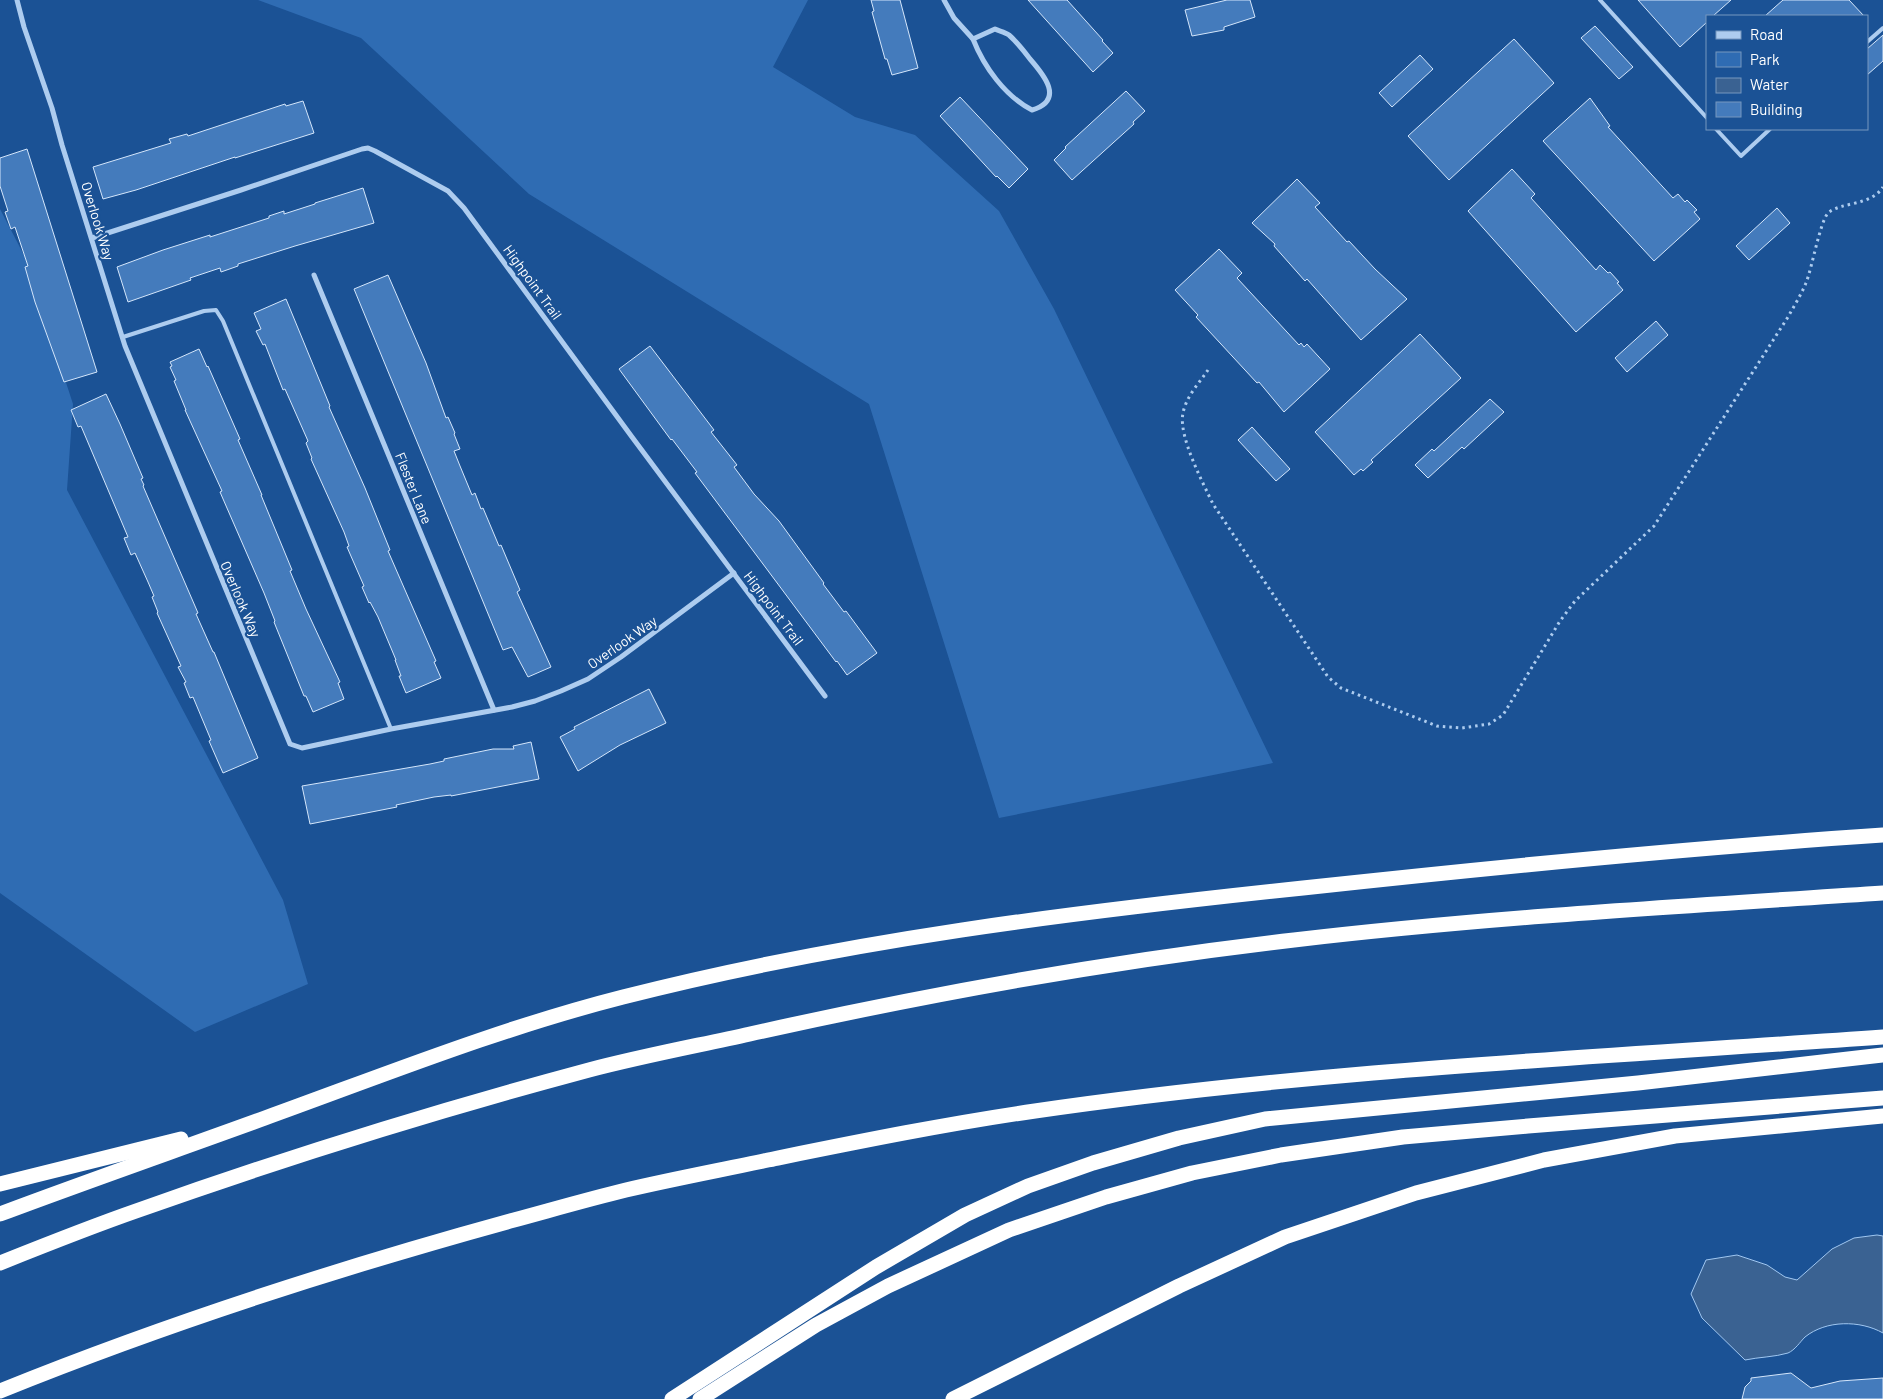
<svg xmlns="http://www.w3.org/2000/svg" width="1883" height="1399" font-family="Barlow,sans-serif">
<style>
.green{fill:#2f6cb3}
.water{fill:#3a6292;stroke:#a0c7f1}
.building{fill:#447bbc;stroke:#d4e6fb}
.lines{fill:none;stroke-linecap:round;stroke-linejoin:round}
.path{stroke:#adccef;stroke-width:3;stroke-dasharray:2.5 4;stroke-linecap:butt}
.lane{stroke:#adccef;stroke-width:4}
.street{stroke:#adccef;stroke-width:5}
.highway{stroke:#fff;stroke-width:15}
.labels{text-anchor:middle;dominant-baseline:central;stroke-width:4.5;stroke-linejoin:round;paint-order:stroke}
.street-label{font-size:14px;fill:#fff;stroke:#1b5295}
</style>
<rect width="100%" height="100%" fill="#1b5295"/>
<!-- green -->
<g class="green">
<path d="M258,0h550l-35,67 82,50 60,18 84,76 55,98 219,454 -274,55 -130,-414 -340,-210 -168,-156z"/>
<path d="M0,209l25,48 48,147 -6,86 216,410 25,84 -113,48 -195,-139z"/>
</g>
<!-- water -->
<path class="water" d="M1877,1235l6,1v97c-23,-13 -57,-13 -78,4 -5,5 -10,13 -17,16 -13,4 -29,4 -43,7l-43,-42 -11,-24 15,-34 31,-5 30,10 18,12 12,3 35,-31 22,-11z"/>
<!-- building -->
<g class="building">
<path d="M871,0h29l18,68 -26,7 -5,-16h-2l-13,-47 2,-1z"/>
<path d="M1028,0h39l36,40 -1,1 11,12 -20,19z"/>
<path d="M1227,0h23l5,17 -31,10v3l-32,6 -7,-26z"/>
<path d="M1638,0h93l-18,16h-6v6l-27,25z"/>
<path d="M1783,0h66l15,16h-99z"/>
<path d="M1595,26l38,41 -14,12 -38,-41z"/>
<path d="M1883,35v26l-16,14v-26z"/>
<path d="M1514,39l40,44 -105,97 -41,-44z"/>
<path d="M1420,55l13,14 -41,38 -13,-14z"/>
<path d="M1126,91l19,20 -12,11 1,2 -62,56 -18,-20 12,-12 -1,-1z"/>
<path d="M960,97l68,72 -19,19 -12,-12 -1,1 -56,-61z"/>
<path d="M1590,98l20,28 -2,1 65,71 5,-4 7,8 2,-2 10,10 -3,2 6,7 -46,42 -111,-120z"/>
<path d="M303,101l11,32 -79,25v-1l-99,33 -33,9 -10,-32 78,-24 -2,-4 18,-5 1,2 97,-32 1,2z"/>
<path d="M27,149l70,223 -33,10 -29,-80 -10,-35 3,-1 -13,-39 -4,2 -6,-17 3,-1 -8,-25v-28z"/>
<path d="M1512,169l23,25 -4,4 65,72 4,-5 8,8 2,-1 9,10 -2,1 6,7 -47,42 -108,-121z"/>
<path d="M1297,179l23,24 -5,4 32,35 2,-1 26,28 32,30 -46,41 -54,-61 -2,2 -31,-35 1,-2 -23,-21z"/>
<path d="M363,188l11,35 -79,23 -57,18v2l-17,6 -1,-4 -30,10 1,2 -63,22 -11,-35 46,-17 47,-15v2l59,-19v-2l15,-5v3l31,-10v-1z"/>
<path d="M1777,208l13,15 -41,37 -13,-14z"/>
<path d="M1219,249l23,24 -5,5 62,67 2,-2 3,4 3,-3 23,25 -46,43 -25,-30 -2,1 -61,-66 2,-2 -23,-25z"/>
<path d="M388,275l38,88 20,55 2,-1 7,16 -1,1 6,15 -6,2 6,15 12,29 3,-2 6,16 2,-1 16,38 2,-1 19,45 -3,2 34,75 -23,10 -16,-30 -9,3 -149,-361z"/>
<path d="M286,299l44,107 -1,1 36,81 25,62 -2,1 48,110 -2,1 7,16 -35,15 -7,-17h2l-6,-16h1l-18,-43 -8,-15 -1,1 -7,-16 2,-1 -17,-39 2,-1 -5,-14 -33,-73 1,-1 -6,-15 2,-2 -23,-52 -2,1 -18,-46 -2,1 -7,-14 5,-2 -7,-16z"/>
<path d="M1656,321l12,14 -41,37 -12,-14z"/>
<path d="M1420,334l41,44 -90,82 2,2 -10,9 -2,-2 -7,6 -39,-43z"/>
<path d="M650,346l64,84 -3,2 26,33 -3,2 20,27 25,27 45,62 -1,1 21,28 2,-1 31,42 -30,22 -10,-14 -1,1 -76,-102 -65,-87 2,-1 -25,-33 -1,1 -52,-71z"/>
<path d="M199,349l8,18 1,-1 32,73 -2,1 24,55h-1l31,75 -2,1 16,38 34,73 -2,1 6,16 -31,13 -7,-16h-2l-30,-74 1,-1 -11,-28 -44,-101 2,-1 -37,-81h1l-12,-29 2,-1 -6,-13 2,-1 -2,-4z"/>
<path d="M106,394l14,30 23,54 -2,1 3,6 -1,1 55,127 -2,1 17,38h1l44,106 -35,15 -14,-32 2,-1 -18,-43 -3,1 -6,-15 2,-1 -8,-15 3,-1 -24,-53 1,-1 -6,-15 2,-1 -6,-14 -13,-29 -4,2 -7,-17 4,-1 -47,-111 -3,1 -7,-17z"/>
<path d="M1490,399l14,13 -40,37 -2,-2 -34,31 -13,-13 17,-16 2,2z"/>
<path d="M1252,427l38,42 -14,12 -38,-41z"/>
<path d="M649,689l17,34 -46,22 -42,26 -18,-34 15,-8 -1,-2z"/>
<path d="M531,742l8,37 -88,17v-1l-17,2 -38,8 1,2 -87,17 -8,-38 128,-22 14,-3v-2l49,-10h21l-1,-3z"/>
<path d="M1791,1373l20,15 29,-7 43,-3v21h-141l3,-12 6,-6v-3z"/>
</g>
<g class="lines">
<!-- path -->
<path class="path" d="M1208,370c-9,13 -22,27 -25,43 -5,23 20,70 30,91l115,173 13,11 96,38 25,2 27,-4 14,-9 57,-94 15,-20 79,-75 134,-209c6,-11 13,-22 18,-34 6,-15 14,-61 22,-70 12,-11 43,-7 55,-26"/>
<!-- lane -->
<g class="lane">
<path d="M1600,0l107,118"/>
<path d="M1867,42l16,-14"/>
<path d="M1716,129l25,27 29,-27"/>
<path d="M123,337l81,-26 12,-1 7,11 168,408"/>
</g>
<!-- street -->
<g class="street">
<path d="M17,0l7,27 28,81 10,37 63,201 165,398 12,4 89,-19 121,-22 23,-6 26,-10 27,-12 33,-22 113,-84"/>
<path d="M944,0l10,18 19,21"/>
<path d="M995,29c4,2 10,3 14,6 8,7 15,16 21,24 14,16 35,41 2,51 -27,-14 -48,-43 -59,-71z"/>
<path d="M92,238l149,-48 121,-41 6,-1 7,3 73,40 16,17 168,229 193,259"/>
<path d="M314,275l180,435"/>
</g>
<!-- highway -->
<g class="highway">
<path d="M0,1184l181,-45"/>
<path d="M0,1214c88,-33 177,-64 265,-96 119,-43 236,-90 358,-121 223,-57 452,-85 680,-109 193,-21 386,-40 580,-53"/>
<path d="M0,1263c45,-18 90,-36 136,-52 149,-53 300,-100 453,-141 53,-14 107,-24 161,-36 179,-40 361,-73 544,-94 196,-23 393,-34 589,-47"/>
<path d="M0,1391c168,-68 339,-123 514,-171 37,-10 75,-21 112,-30 47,-11 95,-20 142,-30 89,-18 177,-36 267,-49 281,-41 565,-54 848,-74"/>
<path d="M672,1399l204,-132 89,-52 63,-29 65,-23 86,-25 86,-19 373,-36 245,-28"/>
<path d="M700,1399l116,-74 72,-39 121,-56 97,-33 86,-24 89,-18 122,-18 125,-11 355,-28"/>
<path d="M953,1399l226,-113 106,-49 131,-44 128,-33 131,-24 208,-20"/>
</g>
</g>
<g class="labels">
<!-- street labels -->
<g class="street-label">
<text transform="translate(98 221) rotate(73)">Overlook Way</text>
<text transform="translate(533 282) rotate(54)">Highpoint Trail</text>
<text transform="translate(414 488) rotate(68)">Flester Lane</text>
<text transform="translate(241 599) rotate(67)">Overlook Way</text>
<text transform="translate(774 608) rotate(53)">Highpoint Trail</text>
<text transform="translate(622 642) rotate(-35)">Overlook Way</text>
</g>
</g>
<!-- legend -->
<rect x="1706" y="15" width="162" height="115" fill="#1b5295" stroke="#7697bf"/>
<rect x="1716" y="31" width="25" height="8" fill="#adccef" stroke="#7697bf"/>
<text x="1750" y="40" font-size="15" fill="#ffffff">Road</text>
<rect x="1716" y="52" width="25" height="15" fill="#2f6cb3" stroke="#7697bf"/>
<text x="1750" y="65" font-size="15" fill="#ffffff">Park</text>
<rect x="1716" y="78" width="25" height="15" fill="#3a6292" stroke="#7697bf"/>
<text x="1750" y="90" font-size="15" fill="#ffffff">Water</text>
<rect x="1716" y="102" width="25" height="15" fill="#447bbc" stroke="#7697bf"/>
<text x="1750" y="115" font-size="15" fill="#ffffff">Building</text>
</svg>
